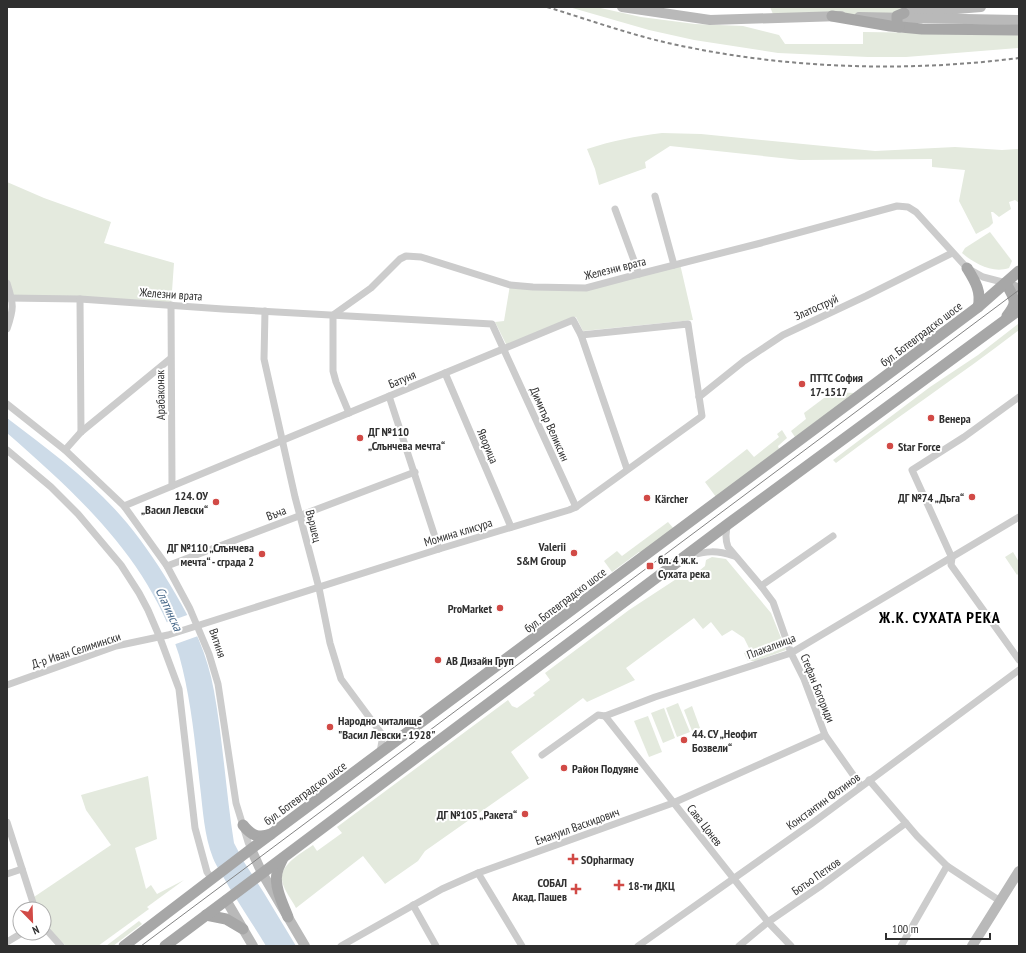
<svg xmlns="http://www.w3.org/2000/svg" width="1026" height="953" font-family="'PT Sans Narrow',sans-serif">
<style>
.green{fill:#e4eade}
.water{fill:#cddbe8}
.pier{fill:#fff}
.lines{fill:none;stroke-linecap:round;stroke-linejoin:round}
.street{stroke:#ccc;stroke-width:7}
.secondary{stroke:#b9b9b9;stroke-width:10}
.primary{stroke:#a7a7a7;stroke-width:11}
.tram{stroke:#848484;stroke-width:1}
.rail{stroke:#848484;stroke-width:2;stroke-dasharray:4 3;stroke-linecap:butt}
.poi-dot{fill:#d14a46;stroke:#fff;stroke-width:1.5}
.labels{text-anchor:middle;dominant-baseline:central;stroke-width:4;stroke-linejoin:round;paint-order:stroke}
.street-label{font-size:12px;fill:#2f2f2f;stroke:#fff}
.poi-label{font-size:12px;font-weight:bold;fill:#2f2f2f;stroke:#fff;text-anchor:start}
.water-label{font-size:13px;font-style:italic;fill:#466788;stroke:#fff}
.district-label{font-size:16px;font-weight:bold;letter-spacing:1px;fill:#000;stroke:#fff}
</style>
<rect width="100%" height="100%" fill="#fff"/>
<!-- green -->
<g class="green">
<path d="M569,7h27l45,10 54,7 48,2 36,9 6,9h78v-12l156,2v14l-113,9h-38l-90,-4 -84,-13 -45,-10z"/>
<path d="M770,7h211l-127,10 -79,2z"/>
<path d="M662,133l39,1 174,17 80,-4 47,3 17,-1v54l-4,-3 -6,2 2,7 -12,8 -6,-5h-2l2,11 -4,4 -13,7 -17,-33 6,-31 -33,-3v-8l-132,1 -130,-14 -25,16 1,6 -47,17 -4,-16 -8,-20c24,-8 49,-13 75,-16z"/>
<path d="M7,182l37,16 67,24 -7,21 70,20 -3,42 -159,-8 -5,-14z"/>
<path d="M990,232l22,29 -3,7c-17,6 -35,-5 -47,-15l3,-5z"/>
<path d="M680,264l13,56 -110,11 -7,-14 -69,29 -12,-24 9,-1 6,-36 76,3z"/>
<path d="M1018,324l1,6c-60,46 -123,88 -183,133l-3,-3 97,-73 48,-32z"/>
<path d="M832,392l23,1 -60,44 -4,-6 15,-12 -2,-6z"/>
<path d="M782,430l5,8 -9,8 1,3 -63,48 -11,-15 42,-33 7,8 25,-20 -2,-3z"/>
<path d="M668,522l6,7 -33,24 -2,-1 -27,20 -8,-11 13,-10 5,5z"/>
<path d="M1013,552l6,10v11l-2,2 -12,-18z"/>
<path d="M712,557l14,2 45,54 15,37 -30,11h-8l-4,-8 6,-3 -6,-12 -12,-8 -10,6 -11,-14 -8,7 -9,-11 -68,50 9,12 -48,22 -4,-4 -67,50 -5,4 18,26 -104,73 -7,10 -33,23 -22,-28 -67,52c-4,-8 -13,-19 -14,-28 -2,-16 20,-27 31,-35l4,6 25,-18 -5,-6 171,-127 4,6 5,2 18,-13 -2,-2 17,-13 -5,-7 84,-63 61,-40 4,5 11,-9 1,-6z"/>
<path d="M678,703l12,29 -13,5 -11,-29z"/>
<path d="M692,706l8,22 -8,3 -8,-21z"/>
<path d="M664,708l11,30 -12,5 -12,-30z"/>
<path d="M648,716l14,36 -13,5 -15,-36z"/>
<path d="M148,776l9,63 -22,9 11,41 5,-4 6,9 27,-14 -37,27 2,2 -51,37h-32l-22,-20v-17h-9l-4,-10 80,-54 -25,-35 -5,-15z"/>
<path d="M139,921l3,3 -29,22h-7z"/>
</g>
<!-- water -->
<path class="water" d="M7,418c42,32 86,64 120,105 18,22 34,46 48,70 18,30 33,63 39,98 9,50 12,102 20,152l10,19 20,31 32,53h-30c-12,-20 -25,-39 -37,-59 -5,-10 -12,-19 -16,-29 -9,-23 -10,-48 -13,-72 -5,-43 -9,-88 -21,-131 -29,-95 -100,-159 -172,-222z"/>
<!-- pier -->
<path class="pier" d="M190,614l8,22 -25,9 -8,-22z"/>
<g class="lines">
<!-- street -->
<g class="street">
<path d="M655,196l19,69"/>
<path d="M615,209l24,65"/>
<path d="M7,283c7,22 7,25 0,46"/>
<path d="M7,298l73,1 143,10 269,15 84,183"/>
<path d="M80,299l1,133"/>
<path d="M171,305l1,181"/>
<path d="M265,311l-1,48 31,138 24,91 11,55 11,36 40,54 1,8 -2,11"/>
<path d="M445,373l66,154"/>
<path d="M389,396l50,153"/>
<path d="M699,397l45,-36 39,-26 83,-39 86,-43"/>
<path d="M1019,397l-55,40 -52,33 40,88 -1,7 68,95"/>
<path d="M7,404l58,46 59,56 43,60 23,43 19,45 9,30 18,119 12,39 3,7"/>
<path d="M349,413l-13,-31 -3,-11v-56l38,-27 29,-29 6,-3 15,1 89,28 23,2 53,1 45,-12 130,-33 136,-37 11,1 8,5 51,56 16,9 23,6"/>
<path d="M7,450l44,37 27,27 43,51 18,28 9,17 12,28 19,51 16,139 12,44 5,7"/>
<path d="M65,450l16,-18 89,-73"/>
<path d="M124,506l449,-186 8,15 46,134"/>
<path d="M728,524c-3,9 -3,15 0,23l33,39 12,16 18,51 13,26 21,56 36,51"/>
<path d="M689,556c18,-5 27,-6 45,0"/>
<path d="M167,566l248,-94"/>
<path d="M761,586l72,-50"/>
<path d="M7,685l109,-39 52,-11 271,-86 130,-39 7,-3 126,-91 -14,-92 -107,11"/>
<path d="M605,716l163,206 23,24"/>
<path d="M542,755l56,-40 7,1 50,-19 136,-44 228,-136"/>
<path d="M869,780l48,56 30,30 53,35"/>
<path d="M7,822l28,87"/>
<path d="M478,873l44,73"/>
<path d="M7,874l15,-5"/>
<path d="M413,905l23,41"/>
<path d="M44,927l17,19"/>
<path d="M7,942l15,-9"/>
<path d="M341,946l101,-57 36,-16 195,-70 152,-68"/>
<path d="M638,946l173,-122 208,-154"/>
<path d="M739,946l29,-24 54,-37 84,-62"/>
<path d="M901,946l46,-80"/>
</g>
<!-- secondary -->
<g class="secondary">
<path d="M622,7l88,13 131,-4"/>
<path d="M907,13l74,-6"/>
<path d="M859,17l160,3"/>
<path d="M1006,283l13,6"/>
<path d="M251,849l11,24 43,73"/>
<path d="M226,900l27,46"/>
<path d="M972,946l47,-75"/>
</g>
<!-- primary -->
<g class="primary">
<path d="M832,16l58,10 32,3 97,1"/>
<path d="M899,27l-2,-2v-9l7,-3"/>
<path d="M967,268c8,13 15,24 11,39"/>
<path d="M1006,283c8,16 13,18 1,33"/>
<path d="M243,825c8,10 15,14 28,9"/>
<path d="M283,858c-2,5 -5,9 -6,15 -3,14 6,31 11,44"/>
<path d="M206,915l20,4 17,10"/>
<path d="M124,946l127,-97 727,-542 41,-36"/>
<path d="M165,946l563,-422 291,-214"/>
</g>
<!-- tram -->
<path class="tram" d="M141,946l878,-656"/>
<!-- rail -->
<path class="rail" d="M547,7c46,14 92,31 140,40 108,22 222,25 332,11"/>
</g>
<!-- markers -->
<g class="poi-dot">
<circle cx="802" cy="384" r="4"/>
<circle cx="931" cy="418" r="4"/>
<circle cx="360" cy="438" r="4"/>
<circle cx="890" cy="446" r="4"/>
<circle cx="972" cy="497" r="4"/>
<circle cx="647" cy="498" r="4"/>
<circle cx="216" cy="502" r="4"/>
<circle cx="574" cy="553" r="4"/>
<circle cx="262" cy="554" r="4"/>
<rect x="646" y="562" width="8" height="8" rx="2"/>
<circle cx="500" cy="608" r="4"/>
<circle cx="438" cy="660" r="4"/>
<circle cx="330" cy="727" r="4"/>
<circle cx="684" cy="740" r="4"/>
<circle cx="564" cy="768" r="4"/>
<circle cx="525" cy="814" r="4"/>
<path d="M571 853h4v4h4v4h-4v4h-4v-4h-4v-4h4z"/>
<path d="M617 879h4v4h4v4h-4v4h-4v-4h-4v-4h4z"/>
<path d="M574 883h4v4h4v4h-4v4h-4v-4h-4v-4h4z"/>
</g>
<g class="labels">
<!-- street labels -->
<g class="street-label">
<text transform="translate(615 268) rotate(-14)">Железни врата</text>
<text transform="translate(171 294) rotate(4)">Железни врата</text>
<text transform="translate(816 307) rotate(-24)">Златоструй</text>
<text transform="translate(921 334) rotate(-37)">бул. Ботевградско шосе</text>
<text transform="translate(402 379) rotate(-22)">Батуня</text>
<text transform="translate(160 395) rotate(-91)">Арабаконак</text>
<text transform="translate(550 424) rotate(66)">Димитър Великсин</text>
<text transform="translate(488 446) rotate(67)">Яворица</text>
<text transform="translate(276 513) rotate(-21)">Въча</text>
<text transform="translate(314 526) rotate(76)">Вършец</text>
<text transform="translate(458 532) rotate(-17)">Момина клисура</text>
<text transform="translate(565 600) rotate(-37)">бул. Ботевградско шосе</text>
<text transform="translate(218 643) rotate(71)">Витиня</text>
<text transform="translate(771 646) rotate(-21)">Плакалница</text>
<text transform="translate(76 650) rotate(-18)">Д-р Иван Селимински</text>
<text transform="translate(818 688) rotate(68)">Стефан Богориди</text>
<text transform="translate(305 793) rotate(-36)">бул. Ботевградско шосе</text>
<text transform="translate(823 801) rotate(-36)">Константин Фотинов</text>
<text transform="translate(705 825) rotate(52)">Сава Цонев</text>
<text transform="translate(577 826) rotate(-20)">Емануил Васкидович</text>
<text transform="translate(816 876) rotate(-35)">Ботьо Петков</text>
</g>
<!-- poi labels -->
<g class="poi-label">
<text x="810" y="377">ПТТС София<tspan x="810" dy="14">17-1517</tspan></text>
<text x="939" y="418">Венера</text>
<text x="368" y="431">ДГ №110<tspan x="368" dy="14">„Слънчева мечта“</tspan></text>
<text x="898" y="446">Star Force</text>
<text x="208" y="495" text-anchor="end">124. ОУ<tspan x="208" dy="14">„Васил Левски“</tspan></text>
<text x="964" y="497" text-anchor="end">ДГ №74 „Дъга“</text>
<text x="655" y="498">Кärcher</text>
<text x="566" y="546" text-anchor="end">Valerii<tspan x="566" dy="14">S&amp;M Group</tspan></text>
<text x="254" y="547" text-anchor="end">ДГ №110 „Слънчева<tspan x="254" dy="14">мечта“ - сграда 2</tspan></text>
<text x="658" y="559">бл. 4 ж.к.<tspan x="658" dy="14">Сухата река</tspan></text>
<text x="492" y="608" text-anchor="end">ProMarket</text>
<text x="446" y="660">АВ Дизайн Груп</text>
<text x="338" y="720">Народно читалище<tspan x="338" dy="14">"Васил Левски - 1928"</tspan></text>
<text x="692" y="733">44. СУ „Неофит<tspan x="692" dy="14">Бозвели“</tspan></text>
<text x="572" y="768">Район Подуяне</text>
<text x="517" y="814" text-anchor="end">ДГ №105 „Ракета“</text>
<text x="581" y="859">SOpharmacy</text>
<text x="567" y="882" text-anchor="end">СОБАЛ<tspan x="567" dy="14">Акад. Пашев</tspan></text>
<text x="628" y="885">18-ти ДКЦ</text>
</g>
<!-- water labels -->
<g class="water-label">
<text transform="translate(169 609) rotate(65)">Слатинска</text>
</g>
<!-- district labels -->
<g class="district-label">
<text x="940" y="617">Ж.К. СУХАТА РЕКА</text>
</g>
</g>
<!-- border -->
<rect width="1026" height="953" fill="none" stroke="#2f2f2f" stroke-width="16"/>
<!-- north arrow -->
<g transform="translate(32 921) rotate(157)"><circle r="19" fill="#ffffff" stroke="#acacac"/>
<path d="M0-3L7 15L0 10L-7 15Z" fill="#d14a46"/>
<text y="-6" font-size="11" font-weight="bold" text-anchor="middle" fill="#2f2f2f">N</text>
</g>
<!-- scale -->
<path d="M886 933v6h104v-6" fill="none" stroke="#2f2f2f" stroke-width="2"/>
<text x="892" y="933" font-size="12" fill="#2f2f2f" stroke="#ffffff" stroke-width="3" paint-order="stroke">100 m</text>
</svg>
